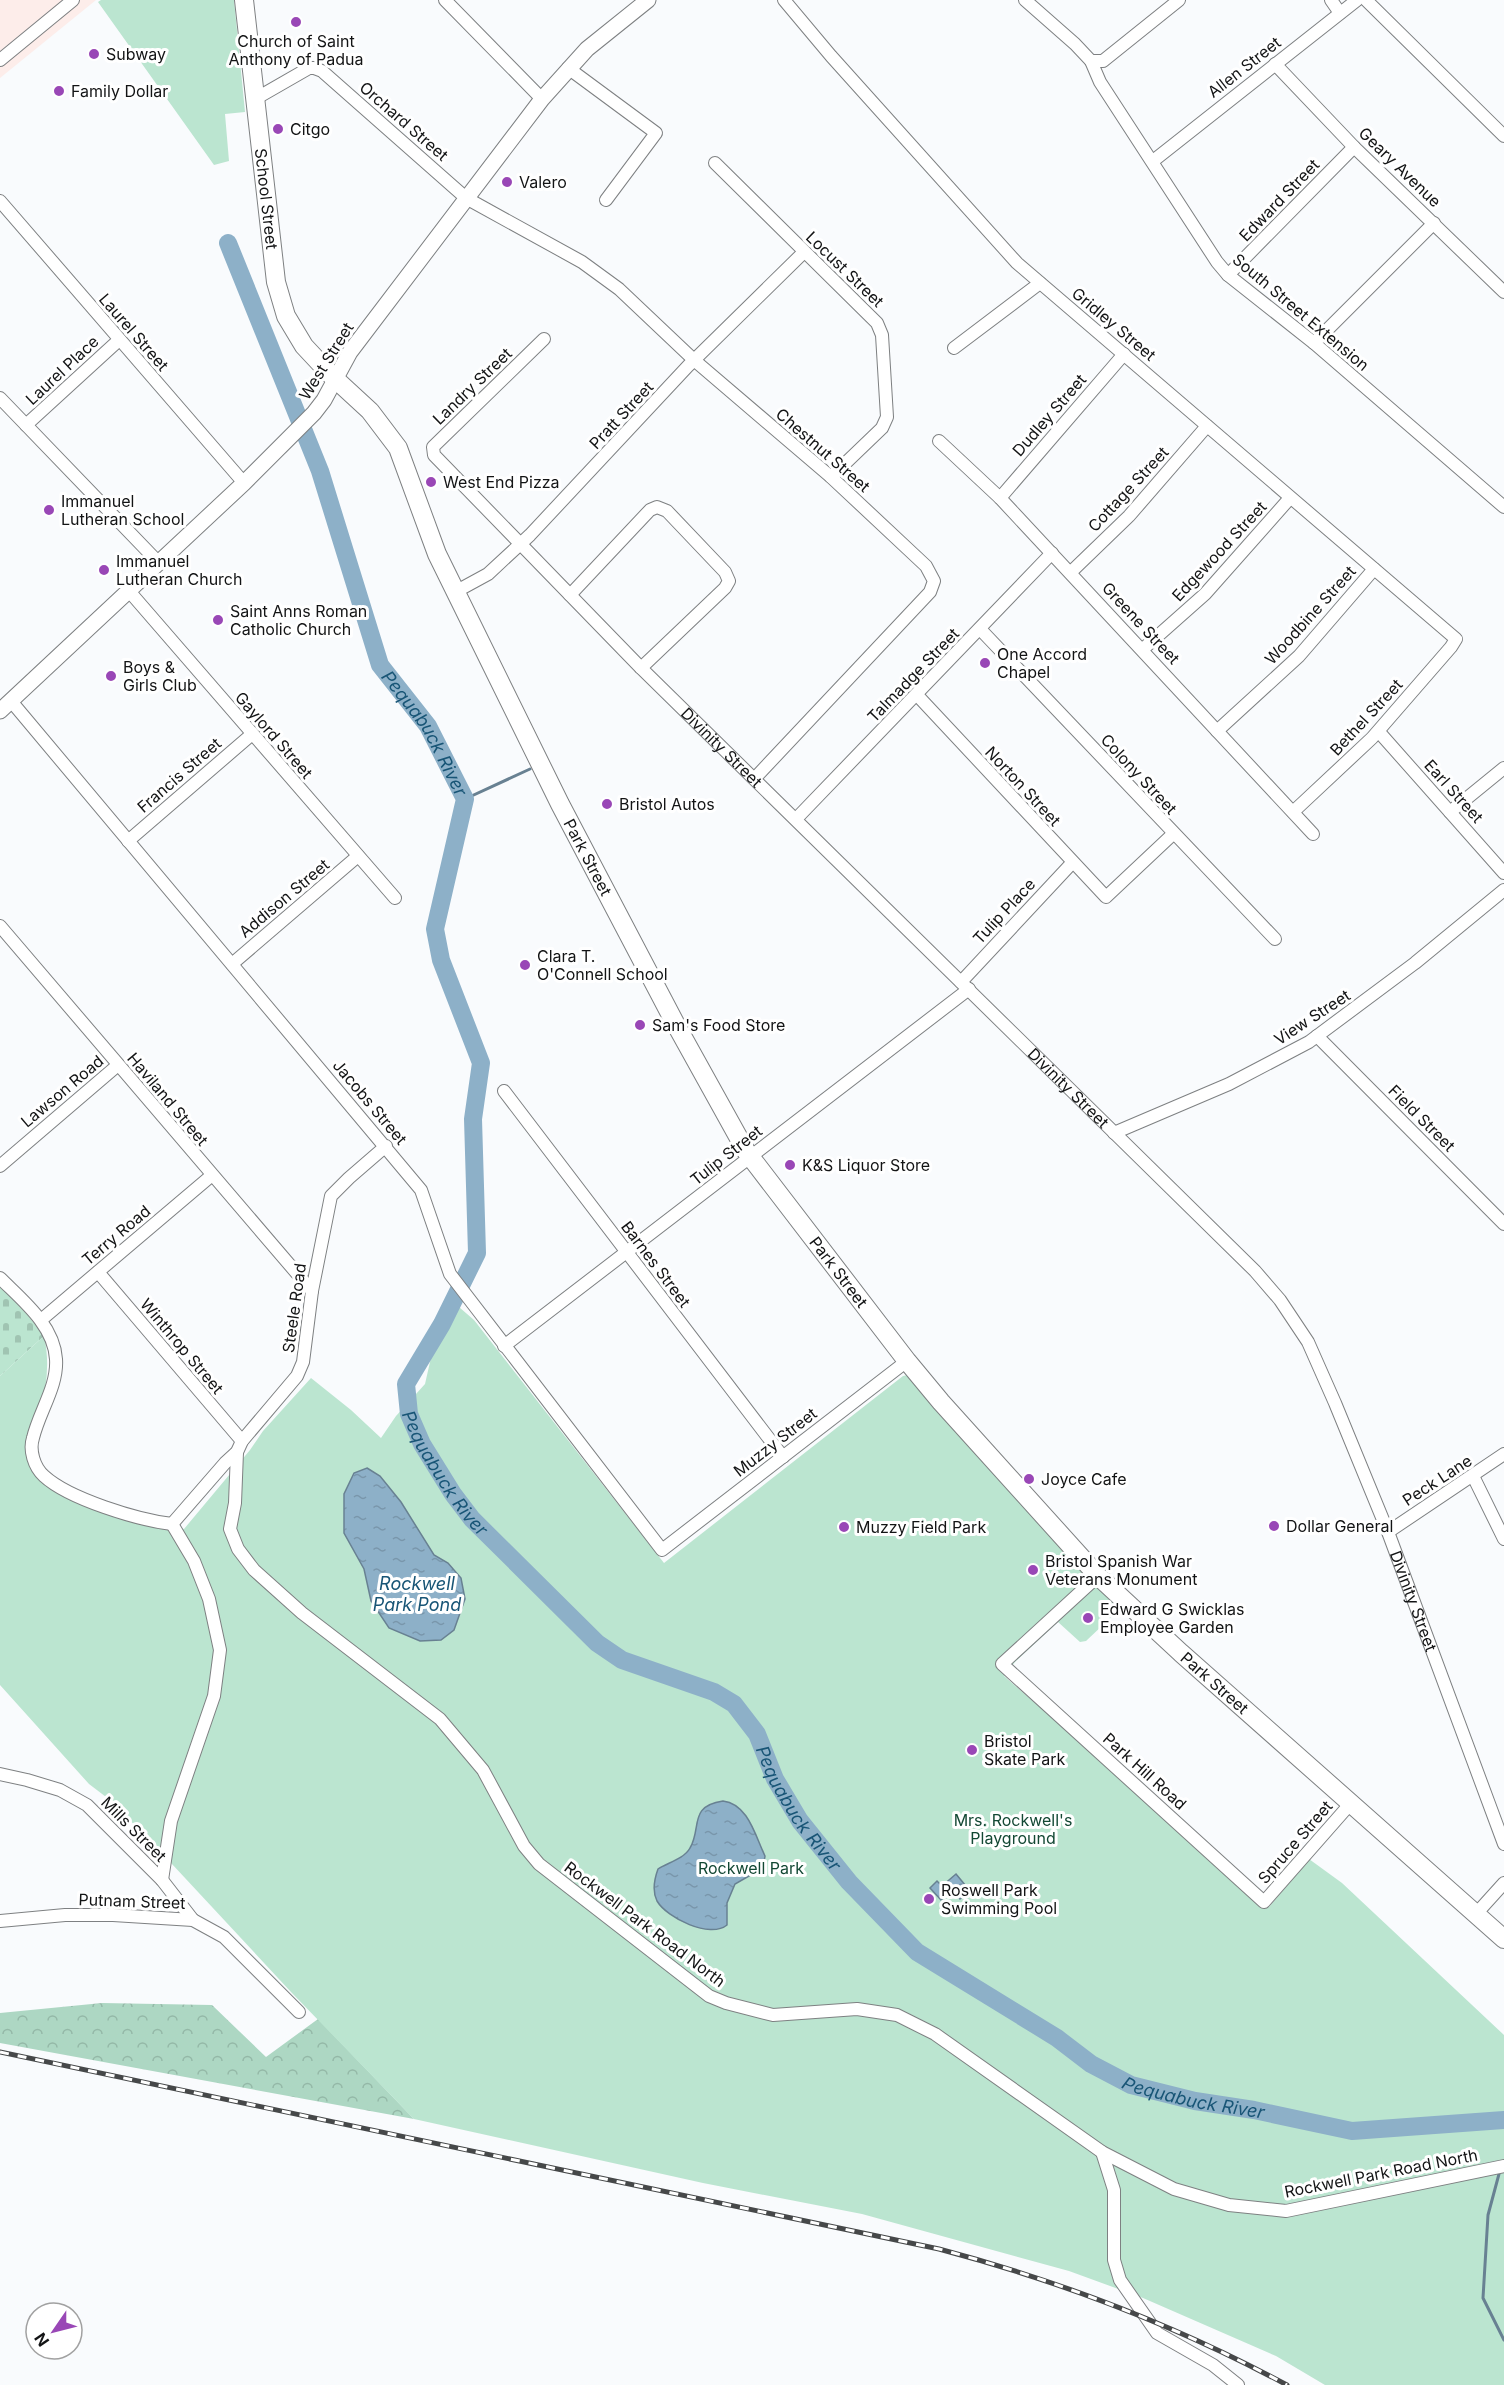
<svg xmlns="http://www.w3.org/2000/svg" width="1504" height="2385" font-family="Inter,sans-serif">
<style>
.commercial{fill:#fdedea}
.forest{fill:url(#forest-crowns)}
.cemetery{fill:url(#cemetery-stones)}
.park{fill:#bbe5d0}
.water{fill:url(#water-ripples);stroke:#688192;stroke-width:1.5}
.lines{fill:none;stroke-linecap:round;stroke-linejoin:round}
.stream{stroke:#688192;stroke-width:3}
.river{stroke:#8db0c8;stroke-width:18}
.minor-casing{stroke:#7e8082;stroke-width:14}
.major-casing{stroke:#7e8082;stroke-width:17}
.highway-casing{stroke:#7e8082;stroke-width:20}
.minor{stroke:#fff;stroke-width:12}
.major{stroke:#fff;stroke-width:15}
.highway{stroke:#fff;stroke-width:18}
.rail-casing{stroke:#464849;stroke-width:5}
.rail{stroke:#fff;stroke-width:3;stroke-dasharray:9;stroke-linecap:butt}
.poi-dot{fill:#9947b6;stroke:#fff;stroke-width:2}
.labels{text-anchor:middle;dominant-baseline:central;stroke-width:6;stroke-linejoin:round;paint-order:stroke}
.poi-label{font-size:16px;fill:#131415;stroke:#fff;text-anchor:start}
.street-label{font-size:16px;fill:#131415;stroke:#fff}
.park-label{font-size:16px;fill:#134834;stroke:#fff}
.water-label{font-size:18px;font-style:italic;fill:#185576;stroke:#fff}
</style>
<defs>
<pattern id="forest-crowns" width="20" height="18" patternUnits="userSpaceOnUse" patternTransform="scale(1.5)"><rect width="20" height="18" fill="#add7c3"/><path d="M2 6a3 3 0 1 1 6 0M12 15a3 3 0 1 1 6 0" fill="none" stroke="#94b8a7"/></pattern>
<pattern id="cemetery-stones" width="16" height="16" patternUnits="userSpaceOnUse" patternTransform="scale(1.5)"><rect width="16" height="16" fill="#bbe5d0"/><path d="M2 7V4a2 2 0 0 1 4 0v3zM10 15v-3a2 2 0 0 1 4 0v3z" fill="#a0c4b2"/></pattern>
<pattern id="water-ripples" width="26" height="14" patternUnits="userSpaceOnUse" patternTransform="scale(1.5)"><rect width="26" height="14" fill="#8db0c8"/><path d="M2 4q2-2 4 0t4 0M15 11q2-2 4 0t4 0" fill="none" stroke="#7996ab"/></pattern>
</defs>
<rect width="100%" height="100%" fill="#f9fbfd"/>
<!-- commercial -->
<path class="commercial" d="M0,0h96l-96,78z"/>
<!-- forest -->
<path class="forest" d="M102,2003l110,2 54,52 52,-38 96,100 -414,-76v-30z"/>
<!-- cemetery -->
<path class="cemetery" d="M0,1286l27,28 17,22 -44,40z"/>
<!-- park -->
<g class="park">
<path d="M101,0h133l11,112 -20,2 4,47 -15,4 -116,-163z"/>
<path d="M459,1307l15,13 190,243 239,-187 5,-1 214,232 -36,34 -6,1 -22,-20 -43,40 -11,14 265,231 40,-48 33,24 162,152v350h-179l-49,-29 -133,-58 -74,-27 -207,-57 -159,-31 -289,-64 -123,-127 -133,-143 -48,-49 -21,-16 -89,-99v-309l44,-40c10,43 -6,81 -16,123l37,36 55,24 64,10 66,-79 13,-19 48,-53 40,32 30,28 15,-22 29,-32 12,-53z"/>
</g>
<!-- water -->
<g class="water">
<path d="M367,1468l13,8 21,26 33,53 14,8 13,15 4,21 -11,31 -13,10 -21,1 -31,-13 -18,-27 -7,-32 -20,-36v-39l10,-21z"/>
<path d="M723,1801c25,3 32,34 42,55l-2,12 -28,16 -8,19v22c-17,14 -60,-7 -70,-24 -5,-10 -3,-21 1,-32 9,-6 26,-10 32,-21 12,-20 -2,-42 33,-47z"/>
<path d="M956,1874l14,17 -10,8 -8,-9 -11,10 -11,-12 7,-7 5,5z"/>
</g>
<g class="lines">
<!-- stream -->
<g class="stream">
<path d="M465,799l65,-30"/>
<path d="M1503,2120l1,3"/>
<path d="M1499,2174l-11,41 -5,83 21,42"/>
</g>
<!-- river -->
<path class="river" id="s1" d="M228,243l92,228 60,194 48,61 37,73 -30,130 6,31 40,103 -8,56 4,134 -35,71 -36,60 3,30 13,30 31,50 19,25 125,124 25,17 92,32 20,12 23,30 18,45 25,42 49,61 68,70 140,86 34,26 40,21 64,16 59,9 98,21 152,-11"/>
<!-- minor casing -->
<g class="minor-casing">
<g id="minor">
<path d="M445,0l97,99"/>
<path d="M784,0l47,56 186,207 439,376 -5,8 -79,91 -79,74"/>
<path d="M1025,0l50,44 16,17 9,21 117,180 11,13 86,68 190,164"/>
<path d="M1331,0l9,13"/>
<path d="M1366,0l138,136"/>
<path d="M0,60l73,-60"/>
<path d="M1091,61h12l76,-61"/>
<path d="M1275,64l79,83 150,145"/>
<path d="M568,68l88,65 -50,67"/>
<path d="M255,99l54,-31h5l8,3 144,127 116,64 37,27 75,71 137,117 95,89 8,15 -4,11 -175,186"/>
<path d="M1153,161l204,-161"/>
<path d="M715,163l162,160 5,12 5,82 -5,11 -51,49"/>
<path d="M0,201l244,282"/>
<path d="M1228,275l126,-128"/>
<path id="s2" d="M544,339l-109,106 -2,2 1,8 207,213 614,603 25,29 28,42 27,61 53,129 116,312"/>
<path d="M1314,343l120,-120"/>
<path d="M954,348l86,-65"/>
<path d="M0,398l159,165"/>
<path d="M26,425l93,-85"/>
<path d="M939,441l61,57 313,336"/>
<path d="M1000,498l124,-144"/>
<path d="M1071,572l58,-56 78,-90"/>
<path d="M129,591l266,307"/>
<path d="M455,592l33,-18 42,-39 158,-169 116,-114"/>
<path d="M570,595l80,-85 7,-3 10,4 58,61 4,9 -4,7 -84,80"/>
<path d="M980,629l295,310"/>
<path d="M1143,649l62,-55 85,-96"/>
<path d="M917,695l189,202 67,-63"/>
<path d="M11,701l410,489 29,84 212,276 245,-189"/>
<path d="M1217,731l82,-75 75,-87"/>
<path d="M1379,732l125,141"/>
<path d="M1450,812l54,-44"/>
<path d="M796,819l256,-266"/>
<path d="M128,841l123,-106"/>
<path d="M0,926l312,365"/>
<path d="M232,964l126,-108"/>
<path d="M961,982l111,-119"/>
<path d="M1317,1036l187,188"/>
<path d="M504,1091l279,366"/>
<path d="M1114,1133l115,-49 80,-42 106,-79 89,-73"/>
<path d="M0,1166l118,-101"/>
<path d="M98,1272l144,169"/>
<path d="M0,1278c22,22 54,47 56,81 2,27 -17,53 -23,79 -4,12 1,29 11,38 25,23 94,44 128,48"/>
<path d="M41,1320l170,-144"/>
<path d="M504,1346l465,-357"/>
<path d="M237,1452l-2,51 -5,26 8,20 16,21 48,43 138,106 43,51 41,76 15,18 170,132 17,7 47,12 84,-6 40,6 38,19 167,118 72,37 55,16 57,6 218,-45"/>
<path d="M1473,1476l31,63"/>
<path d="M172,1524l53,-61 12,-11 5,-11 55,-65 6,-14 9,-71 19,-95 18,-18 37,-32"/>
<path d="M1388,1532l116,-78"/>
<path d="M1098,1576l-96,88 262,238 87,-99"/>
<path d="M0,1774l27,6 33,10 27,15 75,75 31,40"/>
<path d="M162,1880l9,-59 43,-125 6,-46 -11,-51 -15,-38 -22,-37"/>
<path d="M1476,1914l28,-31"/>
<path d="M0,1921l65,-6h48l80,5 31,17 75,75"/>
<path d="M1102,2152l12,38v70l6,20 37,53 56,32 25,20"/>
</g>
</g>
<!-- major casing -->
<g class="major-casing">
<path id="major" d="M0,711l244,-228 70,-70 10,-13 26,-48 192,-253 45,-50 61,-49"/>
</g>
<!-- highway casing -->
<g class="highway-casing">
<g id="highway">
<path id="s3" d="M244,0l32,282 10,34 18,30 28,30 38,35 28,37 39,106 123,250 115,219 71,128 161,210 34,41 157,174 83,77 323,286"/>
</g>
</g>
<!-- minor -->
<use href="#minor" class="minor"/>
<!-- major -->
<use href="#major" class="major"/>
<!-- highway -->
<use href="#highway" class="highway"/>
<!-- rail casing -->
<g class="rail-casing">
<path id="rail" d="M0,2052l939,197c121,32 238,77 348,136"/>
</g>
<!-- rail -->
<use href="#rail" class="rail"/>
</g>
<!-- markers -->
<g class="poi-dot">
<circle cx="296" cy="22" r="6"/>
<circle cx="94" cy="54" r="6"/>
<circle cx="59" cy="91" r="6"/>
<circle cx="278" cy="129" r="6"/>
<circle cx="507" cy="182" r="6"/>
<circle cx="431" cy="482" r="6"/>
<circle cx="49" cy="510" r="6"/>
<circle cx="104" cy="570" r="6"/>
<circle cx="218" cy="620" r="6"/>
<circle cx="985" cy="663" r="6"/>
<circle cx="111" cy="676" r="6"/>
<circle cx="607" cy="804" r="6"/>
<circle cx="525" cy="965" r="6"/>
<circle cx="640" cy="1025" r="6"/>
<circle cx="790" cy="1165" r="6"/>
<circle cx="1029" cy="1479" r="6"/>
<circle cx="1274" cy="1526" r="6"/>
<circle cx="844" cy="1527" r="6"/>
<circle cx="1033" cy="1570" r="6"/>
<circle cx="1088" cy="1618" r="6"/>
<circle cx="972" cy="1750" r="6"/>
<circle cx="929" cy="1899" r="6"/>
</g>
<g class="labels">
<!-- poi labels -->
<g class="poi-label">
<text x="296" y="41" text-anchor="middle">Church of Saint<tspan x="296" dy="18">Anthony of Padua</tspan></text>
<text x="106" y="54">Subway</text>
<text x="71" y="91">Family Dollar</text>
<text x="290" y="129">Citgo</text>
<text x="519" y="182">Valero</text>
<text x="443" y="482">West End Pizza</text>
<text x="61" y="501">Immanuel<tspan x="61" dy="18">Lutheran School</tspan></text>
<text x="116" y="561">Immanuel<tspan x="116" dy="18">Lutheran Church</tspan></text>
<text x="230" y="611">Saint Anns Roman<tspan x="230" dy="18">Catholic Church</tspan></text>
<text x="997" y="654">One Accord<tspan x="997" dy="18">Chapel</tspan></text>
<text x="123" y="667">Boys &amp;<tspan x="123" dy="18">Girls Club</tspan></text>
<text x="619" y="804">Bristol Autos</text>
<text x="537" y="956">Clara T.<tspan x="537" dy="18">O'Connell School</tspan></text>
<text x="652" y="1025">Sam's Food Store</text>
<text x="802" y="1165">K&amp;S Liquor Store</text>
<text x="1041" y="1479">Joyce Cafe</text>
<text x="1286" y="1526">Dollar General</text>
<text x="856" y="1527">Muzzy Field Park</text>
<text x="1045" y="1561">Bristol Spanish War<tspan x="1045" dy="18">Veterans Monument</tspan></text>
<text x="1100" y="1609">Edward G Swicklas<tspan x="1100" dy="18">Employee Garden</tspan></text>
<text x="984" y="1741">Bristol<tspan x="984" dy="18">Skate Park</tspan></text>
<text x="941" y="1890">Roswell Park<tspan x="941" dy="18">Swimming Pool</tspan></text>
</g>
<!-- street labels -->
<g class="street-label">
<text transform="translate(1244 67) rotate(-38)">Allen Street</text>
<text transform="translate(404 121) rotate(41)">Orchard Street</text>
<text transform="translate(1400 167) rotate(44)">Geary Avenue</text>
<text stroke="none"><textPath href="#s3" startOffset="200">School Street</textPath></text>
<text transform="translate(1279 200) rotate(-46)">Edward Street</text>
<text transform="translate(845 269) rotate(44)">Locust Street</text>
<text transform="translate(1301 312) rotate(40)">South Street Extension</text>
<text transform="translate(1114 324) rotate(40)">Gridley Street</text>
<text transform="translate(134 332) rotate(49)">Laurel Street</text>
<text transform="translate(326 361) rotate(-58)">West Street</text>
<text transform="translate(62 370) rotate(-43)">Laurel Place</text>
<text transform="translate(472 386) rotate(-44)">Landry Street</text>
<text transform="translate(621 415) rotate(-47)">Pratt Street</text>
<text transform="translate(1049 415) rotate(-49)">Dudley Street</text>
<text transform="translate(823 450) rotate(41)">Chestnut Street</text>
<text transform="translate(1128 489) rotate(-47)">Cottage Street</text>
<text transform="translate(1219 551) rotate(-47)">Edgewood Street</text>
<text transform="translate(1310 615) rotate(-48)">Woodbine Street</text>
<text transform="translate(1141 623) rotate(47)">Greene Street</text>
<text transform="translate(913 675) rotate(-46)">Talmadge Street</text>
<text transform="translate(1366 717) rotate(-47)">Bethel Street</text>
<text transform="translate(274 735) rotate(49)">Gaylord Street</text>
<text stroke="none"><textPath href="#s2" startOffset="573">Divinity Street</textPath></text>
<text transform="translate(1139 774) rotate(47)">Colony Street</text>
<text transform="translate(179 775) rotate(-41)">Francis Street</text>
<text transform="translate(1023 786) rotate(47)">Norton Street</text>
<text transform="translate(1454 791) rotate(48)">Earl Street</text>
<text stroke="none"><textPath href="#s3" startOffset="945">Park Street</textPath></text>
<text transform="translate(284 898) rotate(-40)">Addison Street</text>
<text transform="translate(1004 911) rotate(-47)">Tulip Place</text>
<text transform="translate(1312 1017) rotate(-33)">View Street</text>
<text stroke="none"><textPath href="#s2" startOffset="1059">Divinity Street</textPath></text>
<text transform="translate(62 1091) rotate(-40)">Lawson Road</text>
<text transform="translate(168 1099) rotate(50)">Haviland Street</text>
<text transform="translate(370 1102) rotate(50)">Jacobs Street</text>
<text transform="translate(1422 1118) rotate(45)">Field Street</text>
<text transform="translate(726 1155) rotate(-38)">Tulip Street</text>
<text transform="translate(116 1235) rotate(-40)">Terry Road</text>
<text transform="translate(656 1264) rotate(53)">Barnes Street</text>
<text stroke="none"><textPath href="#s3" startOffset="1431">Park Street</textPath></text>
<text transform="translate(294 1308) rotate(-82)">Steele Road</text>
<text transform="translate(182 1346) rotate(50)">Winthrop Street</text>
<text transform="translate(775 1442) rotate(-38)">Muzzy Street</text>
<text transform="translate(1437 1480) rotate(-33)">Peck Lane</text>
<text stroke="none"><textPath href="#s2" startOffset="1689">Divinity Street</textPath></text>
<text stroke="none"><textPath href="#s3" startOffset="1989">Park Street</textPath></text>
<text transform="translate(1145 1771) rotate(42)">Park Hill Road</text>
<text transform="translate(134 1829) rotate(45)">Mills Street</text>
<text transform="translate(1295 1842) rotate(-49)">Spruce Street</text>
<text transform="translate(132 1901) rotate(2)">Putnam Street</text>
<text transform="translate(645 1924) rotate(37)">Rockwell Park Road North</text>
<text transform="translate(1381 2173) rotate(-11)">Rockwell Park Road North</text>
</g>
<!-- park labels -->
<g class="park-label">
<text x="1013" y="1820">Mrs. Rockwell's<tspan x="1013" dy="18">Playground</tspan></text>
<text x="751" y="1868">Rockwell Park</text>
</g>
<!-- water labels -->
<g class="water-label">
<text stroke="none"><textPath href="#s1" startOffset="531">Pequabuck River</textPath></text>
<text stroke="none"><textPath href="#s1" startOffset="1323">Pequabuck River</textPath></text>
<text x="417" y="1583">Rockwell<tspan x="417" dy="21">Park Pond</tspan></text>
<text stroke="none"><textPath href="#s1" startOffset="1827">Pequabuck River</textPath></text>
<text stroke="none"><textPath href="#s1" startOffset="2331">Pequabuck River</textPath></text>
</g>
</g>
<!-- north arrow -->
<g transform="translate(54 2331) rotate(235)"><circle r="28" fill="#ffffff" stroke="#a1a1a1" stroke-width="1.5"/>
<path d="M0-4.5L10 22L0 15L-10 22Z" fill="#9947b6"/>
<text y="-9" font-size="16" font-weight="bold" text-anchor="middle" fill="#131415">N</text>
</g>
</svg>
